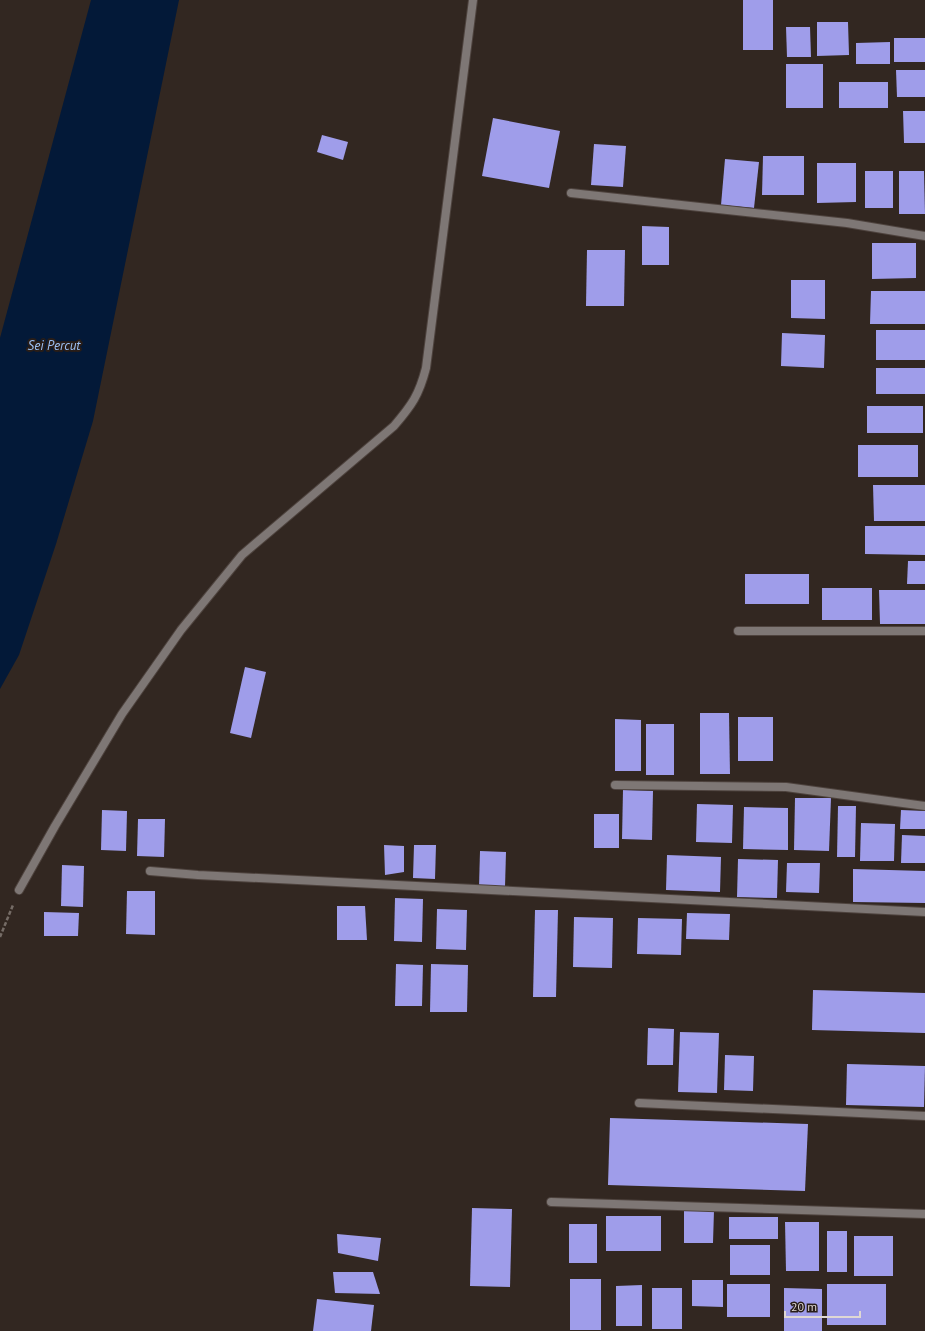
<svg xmlns="http://www.w3.org/2000/svg" width="925" height="1331" font-family="'PT Sans',sans-serif">
<style>
.water{fill:#031938}
.building{fill:#9f9dea}
.lines{fill:none;stroke-linecap:round;stroke-linejoin:round}
.minor-casing{stroke:#4e433e;stroke-width:10}
.path{stroke:#756c66;stroke-width:2.5;stroke-dasharray:4 2;stroke-linecap:butt}
.minor{stroke:#7e7775;stroke-width:8}
.labels{text-anchor:middle;dominant-baseline:central;stroke-width:4;stroke-linejoin:round;paint-order:stroke}
.water-label{font-size:13px;font-style:italic;fill:#9cc1f5;stroke:#281d18}
</style>
<rect width="100%" height="100%" fill="#322721"/>
<!-- water -->
<path class="water" d="M91,0h88l-86,421 -37,123 -37,111 -19,34v-351z"/>
<!-- building -->
<g class="building">
<rect x="743" y="0" width="30" height="50"/>
<path d="M817,22h31l1,33 -32,1z"/>
<path d="M786,27h24l1,30h-24z"/>
<rect x="894" y="38" width="31" height="24"/>
<path d="M890,42v22h-34v-21z"/>
<rect x="786" y="64" width="37" height="44"/>
<path d="M896,70h29v27h-28z"/>
<rect x="839" y="82" width="49" height="26"/>
<path d="M903,111h22v32h-21z"/>
<path d="M493,118l67,13 -11,57 -67,-12z"/>
<path d="M322,135l26,7 -5,18 -26,-8z"/>
<path d="M594,144l32,2 -3,41 -32,-2z"/>
<path d="M763,156h41v39h-42z"/>
<path d="M725,159l34,3 -5,46 -33,-3z"/>
<path d="M817,163h39v39l-39,1z"/>
<rect x="865" y="171" width="28" height="37"/>
<path d="M899,171h25l1,43h-26z"/>
<path d="M642,226l27,1v38h-27z"/>
<path d="M872,243h44v35l-44,1z"/>
<path d="M587,250h38l-1,56h-38z"/>
<path d="M791,280h34v39l-34,-1z"/>
<path d="M871,291h54v33h-55z"/>
<rect x="876" y="330" width="49" height="30"/>
<path d="M782,333l43,2 -1,33 -43,-2z"/>
<rect x="876" y="368" width="49" height="26"/>
<rect x="867" y="406" width="56" height="27"/>
<rect x="858" y="445" width="60" height="32"/>
<path d="M873,485h52v36h-51z"/>
<path d="M865,526h60v29l-60,-1z"/>
<path d="M908,561h17v23h-18z"/>
<rect x="745" y="574" width="64" height="30"/>
<rect x="822" y="588" width="50" height="32"/>
<path d="M879,590h46v34h-45z"/>
<path d="M245,667l21,5 -15,66 -21,-5z"/>
<path d="M700,713h29l1,61h-30z"/>
<rect x="738" y="717" width="35" height="44"/>
<path d="M615,719l26,1v51h-26z"/>
<rect x="646" y="724" width="28" height="51"/>
<path d="M623,790l30,1 -1,49 -30,-1z"/>
<path d="M795,798h36l-2,53 -35,-1z"/>
<path d="M697,804l36,1 -1,38 -36,-1z"/>
<path d="M838,806h18l-1,51h-18z"/>
<path d="M744,807l44,1v42l-45,-1z"/>
<path d="M102,810l25,1 -1,40 -25,-1z"/>
<path d="M901,810l24,1v18h-25z"/>
<rect x="594" y="814" width="25" height="34"/>
<path d="M138,819h27l-1,38 -27,-1z"/>
<path d="M861,823l34,1 -1,37h-34z"/>
<path d="M902,835l23,1v27h-24z"/>
<path d="M384,845l20,1v26l-19,3z"/>
<path d="M414,845h22l-1,34 -22,-1z"/>
<path d="M480,851l26,1 -1,35h-26z"/>
<path d="M667,855l54,2 -1,35 -54,-2z"/>
<path d="M738,859l40,1 -1,38 -40,-1z"/>
<path d="M787,863h33l-1,30 -33,-1z"/>
<path d="M62,865l22,1 -1,41 -22,-1z"/>
<path d="M853,869l72,2v32l-72,-1z"/>
<path d="M127,891h28v44l-29,-1z"/>
<path d="M395,898l28,1 -1,43 -28,-1z"/>
<path d="M337,906h28l2,34h-30z"/>
<path d="M437,909l30,1 -1,40 -30,-1z"/>
<path d="M535,910h23l-2,87h-23z"/>
<path d="M44,912l35,1 -1,23h-34z"/>
<path d="M687,913l43,1 -1,26 -43,-1z"/>
<path d="M574,917l39,1 -1,50 -39,-1z"/>
<path d="M638,918l44,1 -1,36 -44,-1z"/>
<path d="M396,964l27,1 -1,41h-27z"/>
<path d="M431,964l37,1 -1,47h-37z"/>
<path d="M813,990l112,3v40l-113,-3z"/>
<path d="M648,1028l26,1 -1,36h-26z"/>
<path d="M680,1032l39,1 -2,60 -39,-1z"/>
<path d="M725,1055l29,1 -1,35 -29,-1z"/>
<path d="M847,1064l78,2 -1,41 -78,-2z"/>
<path d="M610,1118l198,6 -3,67 -197,-6z"/>
<path d="M472,1208l40,1 -2,78 -40,-1z"/>
<path d="M684,1210h30l-1,33h-29z"/>
<rect x="606" y="1216" width="55" height="35"/>
<rect x="729" y="1217" width="49" height="22"/>
<path d="M785,1222h34v49h-33z"/>
<rect x="569" y="1224" width="28" height="39"/>
<rect x="827" y="1231" width="20" height="41"/>
<path d="M337,1234l44,4 -3,23 -40,-8z"/>
<rect x="854" y="1236" width="39" height="40"/>
<rect x="730" y="1245" width="40" height="30"/>
<path d="M333,1272h40l7,22 -45,-1z"/>
<rect x="570" y="1279" width="31" height="51"/>
<path d="M692,1280h31v27l-31,-1z"/>
<rect x="727" y="1284" width="43" height="33"/>
<rect x="827" y="1284" width="59" height="41"/>
<path d="M642,1285v41h-26v-40z"/>
<rect x="652" y="1288" width="30" height="41"/>
<path d="M784,1288l38,1v42h-38z"/>
<path d="M317,1299l57,6 -3,26h-58z"/>
</g>
<g class="lines">
<!-- minor casing -->
<g class="minor-casing">
<g id="minor">
<path d="M571,193l276,30 78,13"/>
<path d="M738,631h187"/>
<path d="M615,785l171,2 139,19"/>
<path d="M150,871l48,4 727,37"/>
<path d="M19,890l36,-64 67,-112 59,-84 61,-75 152,-129c18,-21 25,-31 32,-58l47,-368"/>
<path d="M639,1103l286,13"/>
<path d="M551,1202l374,12"/>
</g>
</g>
<!-- path -->
<path class="path" d="M0,937l13,-32"/>
<!-- minor -->
<use href="#minor" class="minor"/>
</g>
<g class="labels">
<!-- water labels -->
<g class="water-label">
<text x="54" y="345">Sei Percut</text>
</g>
</g>
<!-- scale -->
<path d="M785 1311v6h75v-6" fill="none" stroke="#dfd8d4" stroke-width="2"/>
<text x="791" y="1311" font-size="12" fill="#dfd8d4" stroke="#281d18" stroke-width="3" paint-order="stroke">20 m</text>
</svg>
